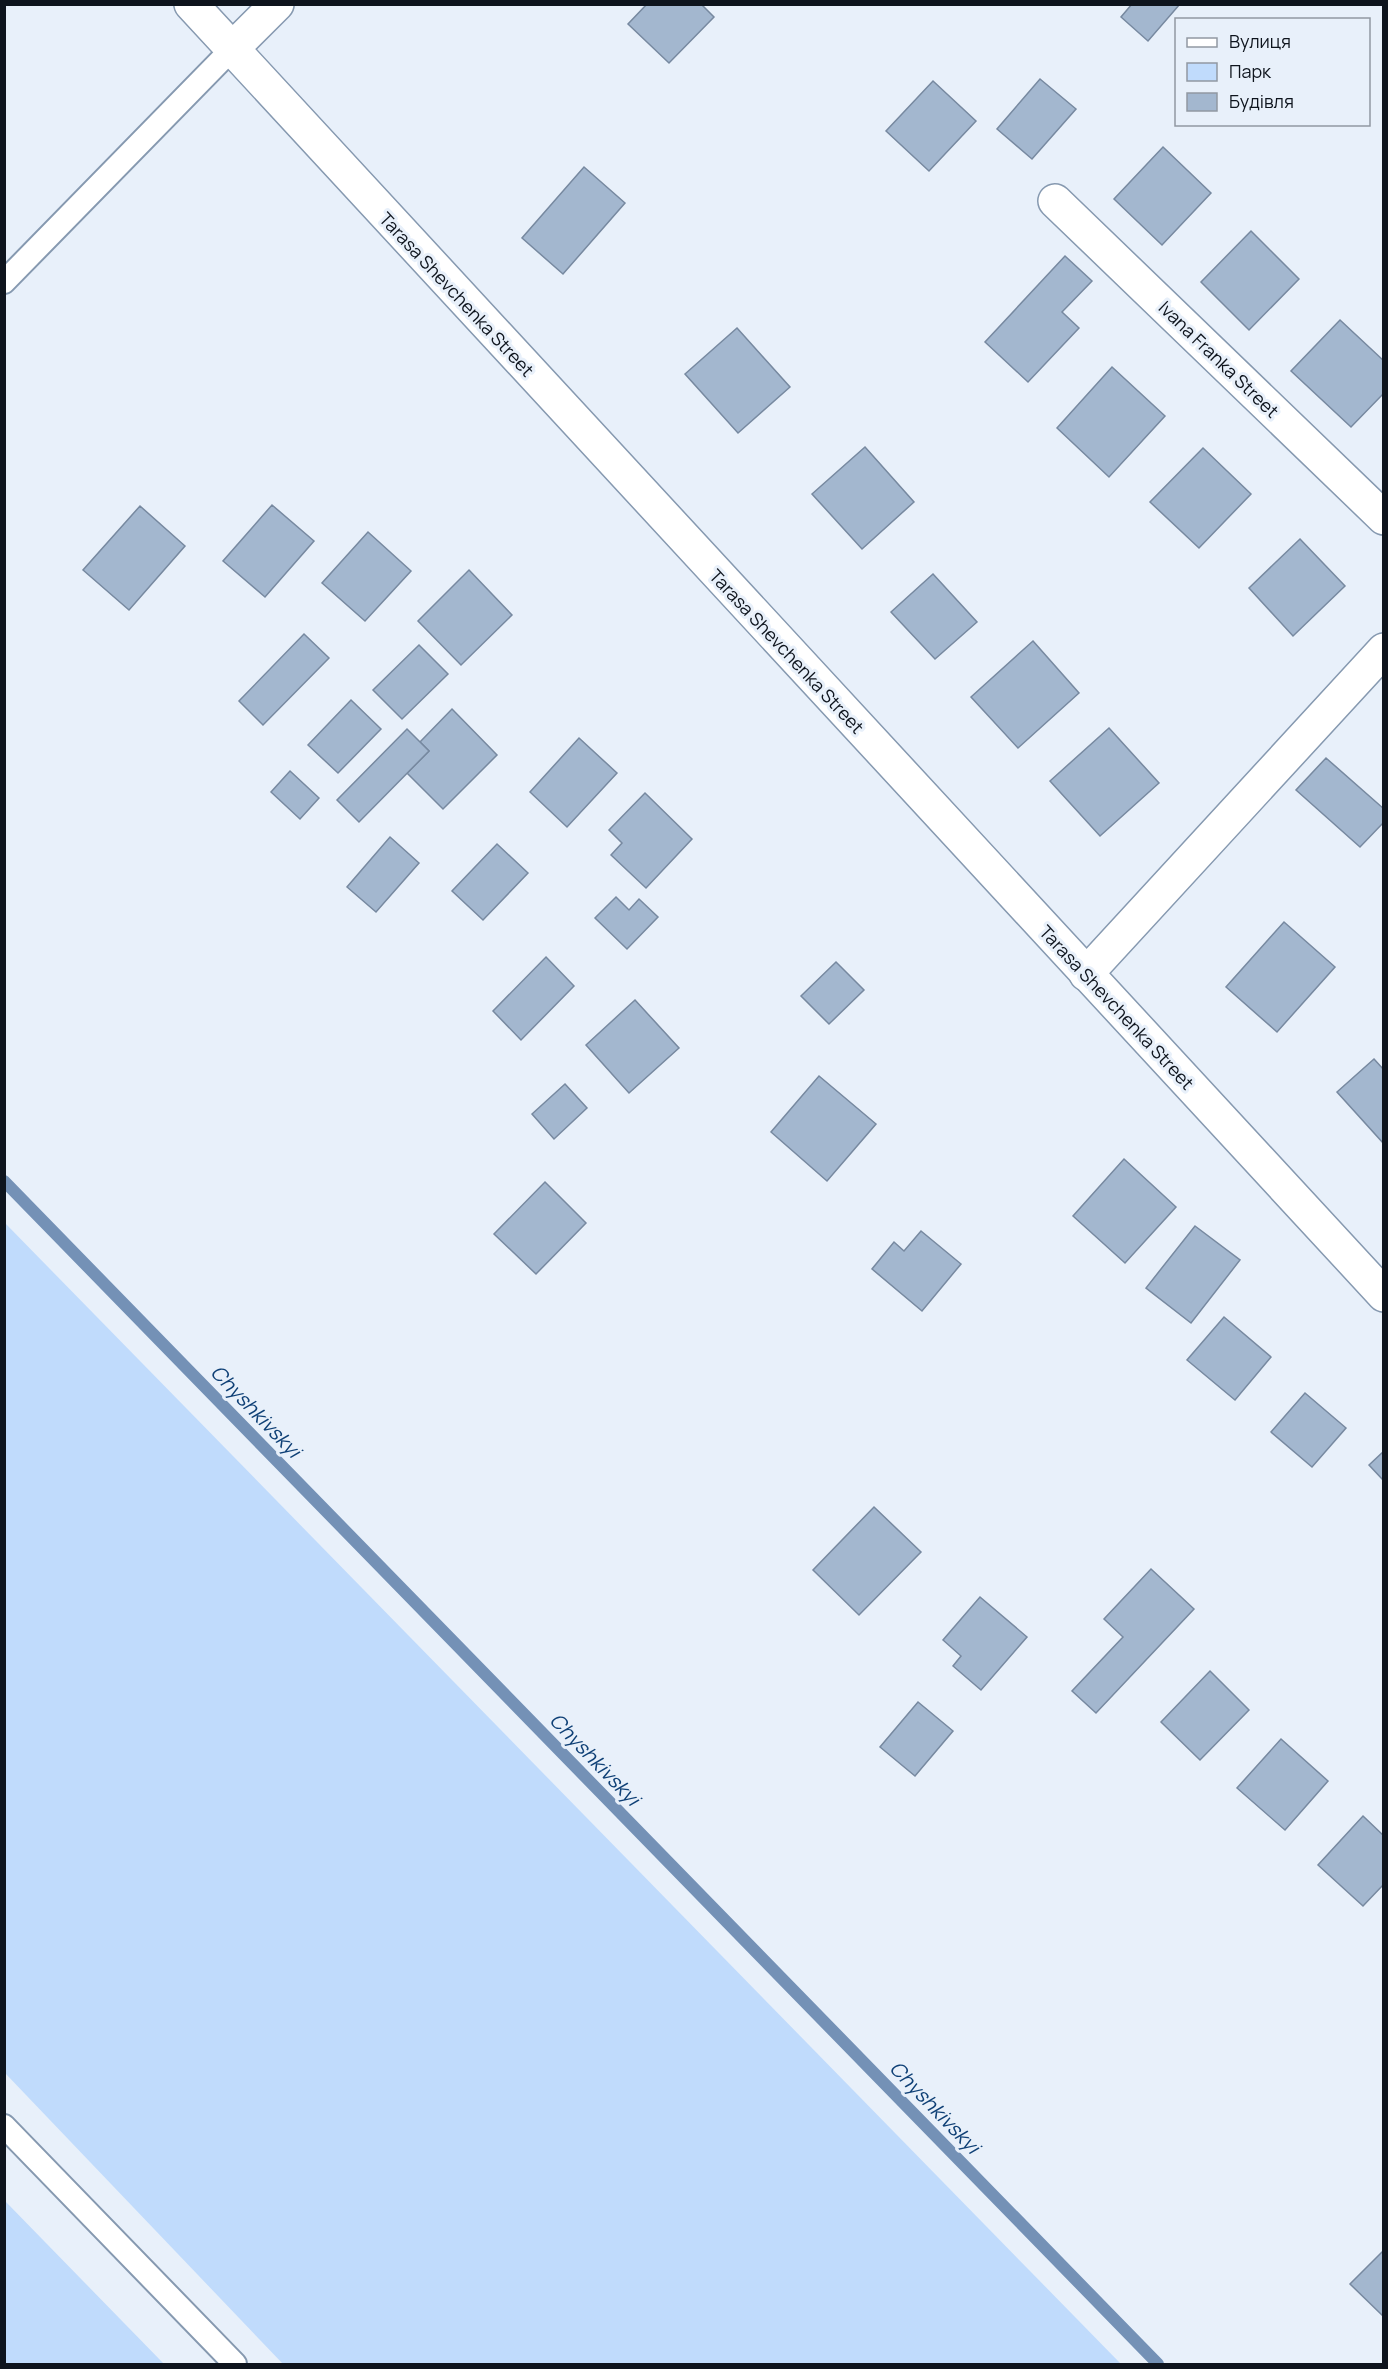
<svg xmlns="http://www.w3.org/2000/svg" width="1388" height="2369" font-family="Manrope,sans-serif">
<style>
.green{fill:#c0dbfc}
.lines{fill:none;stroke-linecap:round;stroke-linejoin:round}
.stream{stroke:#7491b6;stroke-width:12}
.building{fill:#a3b7cf;stroke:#7789a0;stroke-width:1.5}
.service-casing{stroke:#8699b0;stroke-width:26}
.minor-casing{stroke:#8699b0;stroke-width:36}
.tertiary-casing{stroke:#8699b0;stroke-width:36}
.service{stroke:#fff;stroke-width:22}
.minor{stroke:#fff;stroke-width:33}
.tertiary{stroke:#fff;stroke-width:33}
.labels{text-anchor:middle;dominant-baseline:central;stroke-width:6;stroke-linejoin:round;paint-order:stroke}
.street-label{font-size:18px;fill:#0e141d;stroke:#e8f0fa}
.water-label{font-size:20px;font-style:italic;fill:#0f4076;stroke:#e8f0fa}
</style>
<rect width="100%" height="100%" fill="#e8f0fa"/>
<!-- green -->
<g class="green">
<path d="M4,1223h1l1116,1141h-838l-278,-291z"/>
<path d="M5,2201l159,163h-159z"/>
</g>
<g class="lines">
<!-- stream -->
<path class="stream" d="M4,1181l1154,1183"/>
</g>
<!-- building -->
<g class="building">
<path d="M647,4h54l13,13 -45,46 -41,-39z"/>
<path d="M1132,4h48l-32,37 -27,-24z"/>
<path d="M1040,79l36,30 -44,50 -35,-30z"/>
<path d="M933,81l43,40 -47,50 -43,-40z"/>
<path d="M1163,147l48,46 -49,52 -48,-46z"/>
<path d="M584,167l41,36 -62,71 -41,-36z"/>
<path d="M1251,231l48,48 -50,51 -48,-48z"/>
<path d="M1065,256l27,25 -30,31 17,16 -51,54 -43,-40z"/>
<path d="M1340,320l44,41v32l-33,34 -60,-56z"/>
<path d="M737,328l53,59 -52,46 -53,-59z"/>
<path d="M1112,367l53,49 -56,61 -52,-49z"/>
<path d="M865,447l49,55 -52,47 -50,-55z"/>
<path d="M1203,448l48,46 -52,54 -49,-46z"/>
<path d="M272,505l42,36 -49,56 -42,-36z"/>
<path d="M140,506l45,40 -56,64 -46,-40z"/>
<path d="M368,532l43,39 -46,50 -43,-38z"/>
<path d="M1300,539l45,47 -52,50 -44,-48z"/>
<path d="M469,570l43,45 -51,50 -43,-44z"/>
<path d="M933,574l44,48 -42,37 -44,-47z"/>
<path d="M304,634l25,24 -66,67 -24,-24z"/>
<path d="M1033,641l46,52 -61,55 -47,-51z"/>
<path d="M419,645l29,29 -46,45 -29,-29z"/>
<path d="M351,700l30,29 -43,44 -30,-28z"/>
<path d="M452,709l45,46 -54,54 -36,-36 22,-22 -9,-9z"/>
<path d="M1109,728l50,55 -59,53 -50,-55z"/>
<path d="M407,729l22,22 -70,71 -22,-22z"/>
<path d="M579,738l38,35 -50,54 -37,-35z"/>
<path d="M1326,758l58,51v13l-24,25 -64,-57z"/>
<path d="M290,771l29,27 -19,21 -29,-27z"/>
<path d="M645,793l47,46 -46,49 -35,-33 11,-12 -13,-13z"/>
<path d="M390,837l29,26 -43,49 -29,-25z"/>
<path d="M497,844l31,29 -45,47 -31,-29z"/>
<path d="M616,897l13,13 10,-11 19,18 -31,32 -32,-31z"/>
<path d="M1284,922l51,45 -58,65 -51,-45z"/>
<path d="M546,957l28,29 -53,54 -28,-29z"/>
<path d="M836,962l28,28 -35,34 -28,-28z"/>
<path d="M635,1000l44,48 -50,45 -43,-48z"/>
<path d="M1374,1059l10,11v74l-47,-52z"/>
<path d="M819,1076l57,48 -49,57 -56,-49z"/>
<path d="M565,1084l22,24 -33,31 -22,-25z"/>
<path d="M1124,1159l52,48 -51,56 -52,-47z"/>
<path d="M545,1182l41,41 -50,51 -42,-40z"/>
<path d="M1195,1226l45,34 -49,63 -45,-35z"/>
<path d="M921,1231l40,33 -39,47 -50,-42 22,-27 10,9z"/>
<path d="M1224,1317l47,40 -36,43 -48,-40z"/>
<path d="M1305,1393l41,35 -34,39 -41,-35z"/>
<path d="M1384,1451v29h-1l-14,-15z"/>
<path d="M874,1507l47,45 -62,63 -46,-45z"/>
<path d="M1151,1569l43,40 -98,104 -24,-22 51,-54 -19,-18z"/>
<path d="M980,1597l47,40 -46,53 -28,-24 8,-10 -18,-16z"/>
<path d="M1210,1671l39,39 -49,50 -39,-38z"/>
<path d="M918,1702l35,29 -38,45 -35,-29z"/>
<path d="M1281,1739l47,42 -43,49 -48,-42z"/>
<path d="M1363,1816l21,20v48l-21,22 -45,-41z"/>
<path d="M1384,2250v67l-34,-33z"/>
</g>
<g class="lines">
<!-- service casing -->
<g class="service-casing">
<g id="service">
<path d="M4,282l227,-232"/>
<path d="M4,2126l231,238"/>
</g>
</g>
<!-- minor casing -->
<g class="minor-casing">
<g id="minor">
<path d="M231,50l46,-46"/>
<path d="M1055,201l329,317"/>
<path d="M1086,974l298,-324"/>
</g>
</g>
<!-- tertiary casing -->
<g class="tertiary-casing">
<path id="tertiary" d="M191,4l1193,1291"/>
</g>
<!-- service -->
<use href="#service" class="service"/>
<!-- minor -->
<use href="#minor" class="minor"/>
<!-- tertiary -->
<use href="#tertiary" class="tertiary"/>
</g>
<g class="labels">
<!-- street labels -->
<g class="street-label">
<text transform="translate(457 294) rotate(47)">Tarasa Shevchenka Street</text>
<text transform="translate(1219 359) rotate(44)">Ivana Franka Street</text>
<text transform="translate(787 651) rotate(47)">Tarasa Shevchenka Street</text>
<text transform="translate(1117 1007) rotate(47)">Tarasa Shevchenka Street</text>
</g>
<!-- water labels -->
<g class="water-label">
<text transform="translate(256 1411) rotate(46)">Chyshkivskyi</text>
<text transform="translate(595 1759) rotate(46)">Chyshkivskyi</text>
<text transform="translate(935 2107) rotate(46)">Chyshkivskyi</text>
</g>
</g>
<!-- border -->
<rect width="1388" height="2369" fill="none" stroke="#0e141d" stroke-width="12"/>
<!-- legend -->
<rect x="1175" y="18" width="195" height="108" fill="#e8f0fa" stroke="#9198a2" stroke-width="1.5"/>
<rect x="1187" y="38" width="30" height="9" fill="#ffffff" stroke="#9198a2" stroke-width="1.5"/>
<text x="1229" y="48" font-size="18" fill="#0e141d">Вулиця</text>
<rect x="1187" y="63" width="30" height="18" fill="#c0dbfc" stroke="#9198a2" stroke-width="1.5"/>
<text x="1229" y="78" font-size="18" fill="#0e141d">Парк</text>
<rect x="1187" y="93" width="30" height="18" fill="#a3b7cf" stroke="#9198a2" stroke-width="1.5"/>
<text x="1229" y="108" font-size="18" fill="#0e141d">Будівля</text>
</svg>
